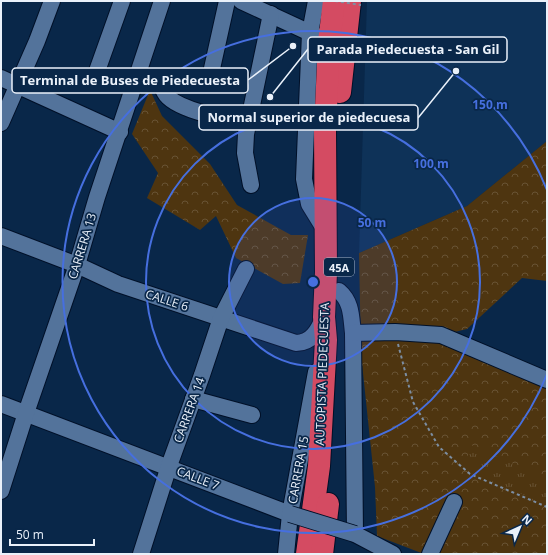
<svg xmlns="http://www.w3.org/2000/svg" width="548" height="555" font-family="'Open Sans',sans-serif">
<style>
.built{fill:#0e3258}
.forest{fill:url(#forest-crowns)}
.park{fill:url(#park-tufts)}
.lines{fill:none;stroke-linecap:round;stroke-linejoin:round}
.minor-casing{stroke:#001028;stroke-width:18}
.highway-casing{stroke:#001028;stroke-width:24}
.path{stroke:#7c8ea3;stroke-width:2;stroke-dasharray:3 3;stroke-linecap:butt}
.minor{stroke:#53739b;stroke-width:16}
.highway{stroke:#d44b62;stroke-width:22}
.minor-bridge-casing{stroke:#001028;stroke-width:18;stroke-linecap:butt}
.path-bridge{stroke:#7c8ea3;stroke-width:2;stroke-dasharray:3 3;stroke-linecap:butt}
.minor-bridge{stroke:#53739b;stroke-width:16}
.ring{fill:none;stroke:#466fdf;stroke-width:2}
.labels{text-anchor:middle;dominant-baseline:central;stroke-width:3.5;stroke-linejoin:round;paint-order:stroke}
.shield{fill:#092749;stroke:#a6b4c5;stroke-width:1}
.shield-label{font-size:11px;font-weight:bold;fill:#eaf1fa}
.street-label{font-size:12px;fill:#eaf1fa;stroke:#092749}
.centre{fill:#466fdf;stroke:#092749;stroke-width:2}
.ring-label{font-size:12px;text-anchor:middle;font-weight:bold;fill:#466fdf;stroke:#092749;stroke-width:3.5;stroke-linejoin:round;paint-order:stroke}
.leader{fill:none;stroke:#eaf1fa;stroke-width:1.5}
.callout-dot{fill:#eaf1fa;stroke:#092749;stroke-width:1.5}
.callout{fill:#092749;stroke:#eaf1fa;stroke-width:1.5}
.callout-label{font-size:13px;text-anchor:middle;font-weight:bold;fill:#eaf1fa}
</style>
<defs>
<pattern id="forest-crowns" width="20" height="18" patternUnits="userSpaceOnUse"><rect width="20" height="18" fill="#4e3510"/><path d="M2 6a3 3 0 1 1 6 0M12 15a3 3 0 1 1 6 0" fill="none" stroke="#685334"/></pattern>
<pattern id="park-tufts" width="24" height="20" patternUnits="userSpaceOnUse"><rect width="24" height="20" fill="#4e3510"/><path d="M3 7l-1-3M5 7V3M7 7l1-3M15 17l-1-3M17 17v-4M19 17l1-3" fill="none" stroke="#685334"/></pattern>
</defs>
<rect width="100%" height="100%" fill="#092749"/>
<!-- built -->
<path class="built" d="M367,1h180v140l-80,65 -108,47z"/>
<!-- forest -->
<g class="forest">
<path d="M150,90l12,26 48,48 27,41 54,30h17l-8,48 -17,1 -47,-26 -20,-42 -16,14 -53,-32 11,-25 -26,-39z"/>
<path d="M547,141v140l-25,-3 -55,51 -25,6 105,50v169h-123l-47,-18 -2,-49 -14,-133 -2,-101 108,-47z"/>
</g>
<!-- park -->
<path class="park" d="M471,445l76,34v26l-83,-36z"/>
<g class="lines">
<!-- minor casing -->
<g class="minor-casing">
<g id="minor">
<path d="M241,1l78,36"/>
<path d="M316,1l-6,32 -6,146 5,25 16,26"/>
<path d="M97,71l25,-70"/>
<path d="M1,78l119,54"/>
<path d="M159,79c2,4 3,10 6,14 9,17 65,27 83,31"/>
<path d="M209,82l18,-81"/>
<path d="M1,123l36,-82 15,-40"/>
<path d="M251,185l-6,-32 1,-19 25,-120"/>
<path d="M1,236l76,29 41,19 178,59c16,0 22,-13 28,-26"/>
<path d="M339,291c13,11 12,26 14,42l2,201 38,20"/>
<path d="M353,333l42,-1 46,3 106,45"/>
<path d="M193,399l59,16"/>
<path d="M1,404l289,110"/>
<path d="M1,491l25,-78 51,-148 20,-68 65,-196"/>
<path d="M141,554l28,-88 33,-91 19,-57 25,-49"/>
<path d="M286,554l4,-40 26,-142"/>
<path d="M430,554l24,-52"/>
</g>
</g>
<!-- highway casing -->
<g class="highway-casing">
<g id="highway">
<path d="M340,92l10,-91"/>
<path d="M307,554l12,-88 7,-126 -2,-23 2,-45 -1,-142 4,-88 5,-41"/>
<path d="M322,554l6,-50"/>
</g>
</g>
<!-- path -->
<path class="path" d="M398,344l15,58 26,45 31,27 77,33"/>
<!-- minor -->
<use href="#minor" class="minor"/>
<!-- highway -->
<use href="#highway" class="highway"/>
<!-- minor-bridge casing -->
<g class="minor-bridge-casing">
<path id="minor-bridge" d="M290,514l65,20"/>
</g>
<!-- path-bridge -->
<path class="path-bridge" d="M335,1l26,4"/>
<!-- minor-bridge -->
<use href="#minor-bridge" class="minor-bridge"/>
</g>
<!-- distance rings -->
<circle cx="313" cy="282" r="84" fill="#466fdf" fill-opacity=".12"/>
<g class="ring">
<circle cx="313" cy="282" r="84"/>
<circle cx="313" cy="282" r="167"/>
<path d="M547 374A251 251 0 1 1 547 190"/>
</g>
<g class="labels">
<!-- shield labels -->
<rect class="shield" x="324" y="258" width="30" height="18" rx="3"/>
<g class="shield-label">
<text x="339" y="267">45A</text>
</g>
<!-- street labels -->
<g class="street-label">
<text transform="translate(82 246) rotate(-73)">CARRERA 13</text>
<text transform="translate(167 300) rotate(18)">CALLE 6</text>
<text transform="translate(322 374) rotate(-88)">AUTOPISTA PIEDECUESTA</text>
<text transform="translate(189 410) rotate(-70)">CARRERA 14</text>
<text transform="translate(298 470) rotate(-80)">CARRERA 15</text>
<text transform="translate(198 478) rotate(21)">CALLE 7</text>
</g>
</g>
<circle cx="313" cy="282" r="6" class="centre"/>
<g class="ring-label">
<text x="490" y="109">150 m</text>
<text x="431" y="168">100 m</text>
<text x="372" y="227">50 m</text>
</g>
<!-- callouts -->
<path class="leader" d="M270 97L308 49M293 46L248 80M456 71L418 118"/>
<g class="callout-dot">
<circle cx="270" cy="97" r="4"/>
<circle cx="293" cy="46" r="4"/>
<circle cx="456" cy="71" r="4"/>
</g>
<g class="callout">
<rect x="308" y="37" width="199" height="25" rx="4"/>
<rect x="12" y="68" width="236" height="25" rx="4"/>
<rect x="199" y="105" width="219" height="25" rx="4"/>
</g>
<g class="callout-label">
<text x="408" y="54">Parada Piedecuesta - San Gil</text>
<text x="130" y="85">Terminal de Buses de Piedecuesta</text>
<text x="309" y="122">Normal superior de piedecuesa</text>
</g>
<!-- border -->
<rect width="548" height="555" fill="none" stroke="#eaf1fa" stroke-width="4"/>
<!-- north arrow -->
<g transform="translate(520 527) rotate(44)" stroke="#092749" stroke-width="3" paint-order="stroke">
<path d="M0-3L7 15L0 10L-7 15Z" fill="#eaf1fa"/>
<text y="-6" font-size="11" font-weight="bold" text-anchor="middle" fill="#eaf1fa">N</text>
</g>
<!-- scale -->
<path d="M10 539v6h84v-6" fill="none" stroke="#eaf1fa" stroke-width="2"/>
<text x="16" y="539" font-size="12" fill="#eaf1fa" stroke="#092749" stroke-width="3" paint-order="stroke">50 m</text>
</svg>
